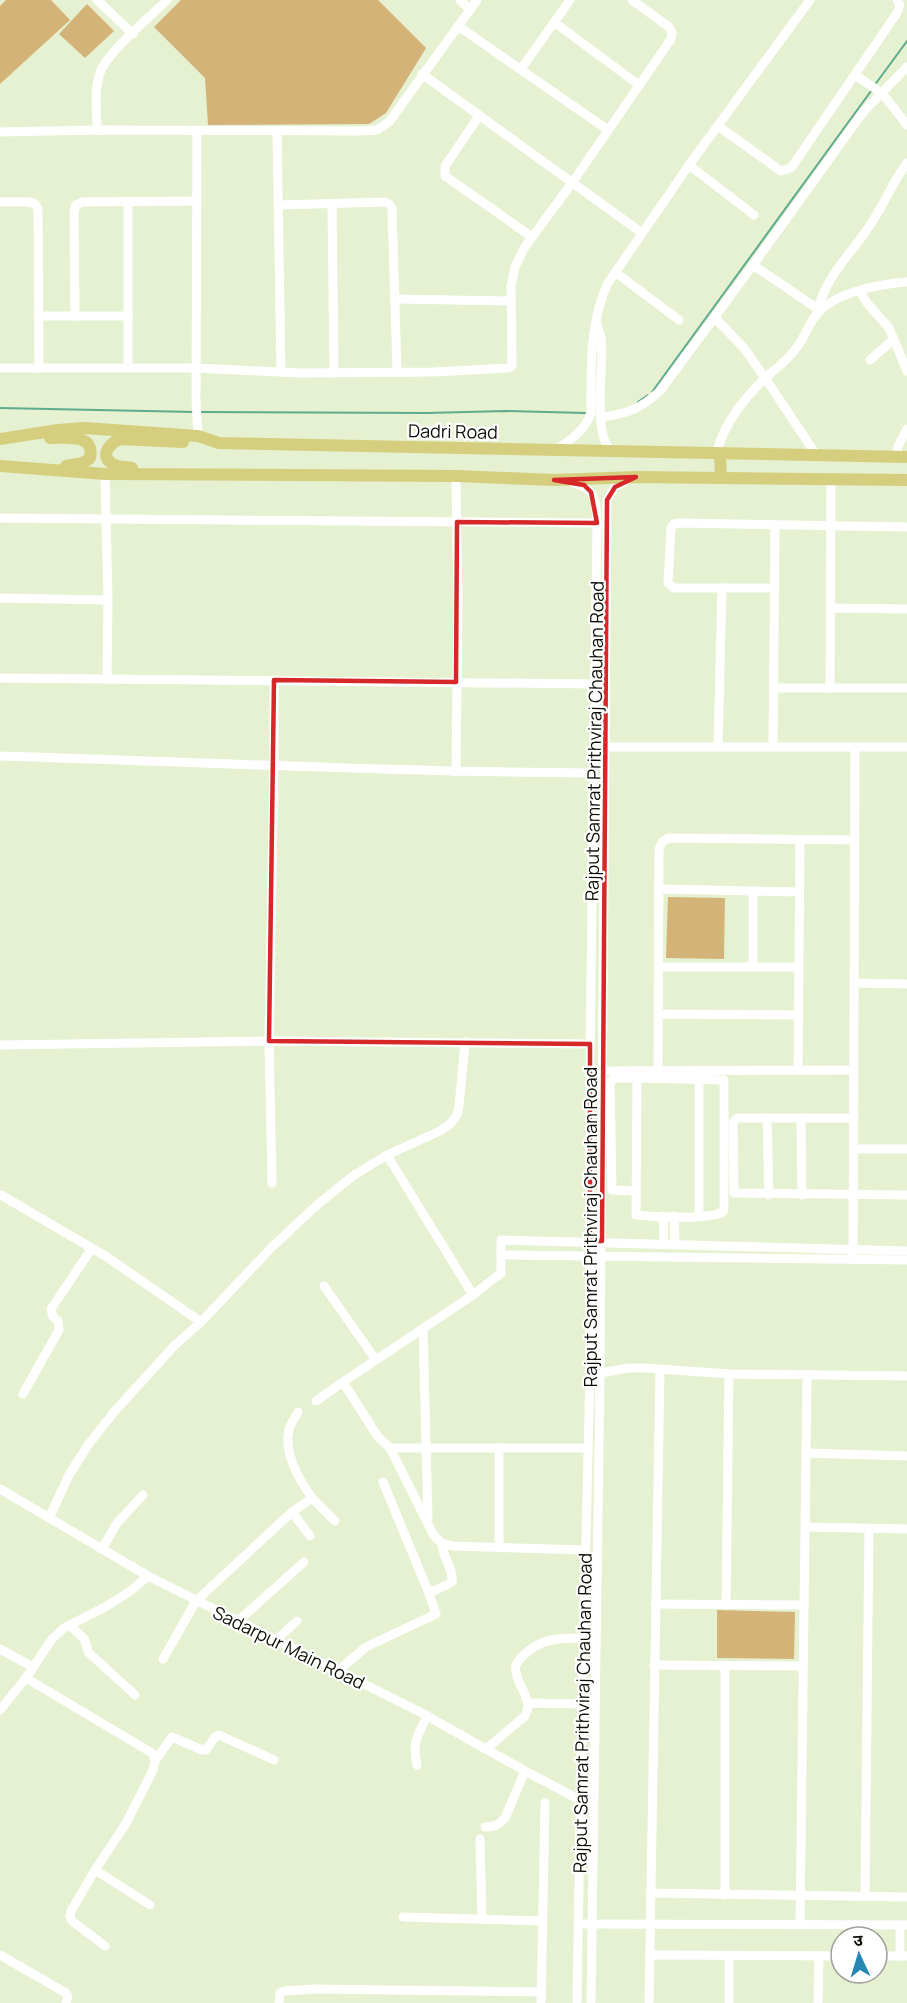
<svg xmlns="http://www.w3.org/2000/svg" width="907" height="2003" font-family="Manrope,'Noto Sans Devanagari',sans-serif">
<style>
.green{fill:#d4b379}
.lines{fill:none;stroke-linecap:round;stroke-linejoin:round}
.stream{stroke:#5eab8e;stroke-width:2}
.minor{stroke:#fff;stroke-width:9}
.major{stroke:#d6ce7f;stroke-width:12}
.marked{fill:none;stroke:#d62828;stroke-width:4.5;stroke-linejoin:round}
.labels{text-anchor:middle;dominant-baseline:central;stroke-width:4.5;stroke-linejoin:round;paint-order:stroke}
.street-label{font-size:18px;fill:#0a0e04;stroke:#fff}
</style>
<rect width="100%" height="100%" fill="#e5f1d0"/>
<!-- green -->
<g class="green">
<path d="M6,0h45l19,20 -70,64v-78z"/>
<path d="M181,0h197l48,48 -40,65 -17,11 -161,1 -3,-47 -51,-51z"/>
<path d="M87,4l27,27 -29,27 -26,-24z"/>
<path d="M668,897l57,1 -1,61 -58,-1z"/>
<path d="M717,1610l78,2 -1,47 -77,-1z"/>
</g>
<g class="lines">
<!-- stream -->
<g class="stream">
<path d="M874,86l33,-45"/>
<path d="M652,392l219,-301"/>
<path d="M638,402l10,-7"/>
<path d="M0,408l195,4"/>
<path d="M201,412l226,1 78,-2 80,2"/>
</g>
<!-- minor -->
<g class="minor">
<path d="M97,0l36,34"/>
<path d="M460,0l10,10"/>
<path d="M554,22l85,63"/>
<path d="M458,26l150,104"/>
<path d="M521,69l49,-69"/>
<path d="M422,74l220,159"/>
<path d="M855,75l27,18 25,32"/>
<path d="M479,116l-34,50v10l87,61"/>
<path d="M718,126l63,45 10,-3 106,-155 3,-8 -3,-5"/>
<path d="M97,130c0,-18 -3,-40 3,-57 7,-21 50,-56 67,-73"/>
<path d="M197,131l-1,269 2,36"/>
<path d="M277,131l4,241"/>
<path d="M0,132l97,-2 264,1 16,-1 12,-8 88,-122"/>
<path d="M689,165l65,50"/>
<path d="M128,201v166"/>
<path d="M0,202h30l5,2 3,5 1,159"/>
<path d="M332,204l2,169"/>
<path d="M278,205l107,-3 4,2 3,4 5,164"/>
<path d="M753,265l65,44"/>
<path d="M615,272l64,48"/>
<path d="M860,291l7,12 22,25 18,43"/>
<path d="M395,299l115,2"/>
<path d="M817,313c10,-42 36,-59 57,-94 12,-19 20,-39 33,-56"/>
<path d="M38,316h90"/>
<path d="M75,316l-1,-105 2,-6 6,-3 115,-1"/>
<path d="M715,318l29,30 21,30c-23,23 -40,44 -49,76"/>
<path d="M597,324c1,4 3,9 4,13 4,25 -10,99 11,114"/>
<path d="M870,360l24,-21"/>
<path d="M0,368h196l104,5 134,-1 74,-4 4,-2 -1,-80 4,-19 9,-19 48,-65 99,-144 1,-6 -3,-6 -37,-27"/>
<path d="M601,417c27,-3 39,-8 59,-26l93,-126 95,-132 16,-22 43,-44"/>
<path d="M555,450c14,-8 31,-21 36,-37 0,-44 -2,-90 17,-130l81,-118 121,-165"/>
<path d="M817,456l-52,-78c12,-10 24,-19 33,-32 7,-10 11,-23 19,-32 18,-22 63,-30 90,-32"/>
<path d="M897,457l1,-11 9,-17"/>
<path d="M105,474l3,126 -1,79"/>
<path d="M456,476l2,128 -2,168"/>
<path d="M573,483c23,5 23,18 24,40l-7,530v319l-8,332 -5,299"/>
<path d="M0,518l597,5"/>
<path d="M775,588h-101l-6,-5 3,-55 3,-4 5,-1 228,4"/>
<path d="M0,598l108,2"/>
<path d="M831,608l76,1"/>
<path d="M0,678l595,6"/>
<path d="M773,688h134"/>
<path d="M830,688l1,-208"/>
<path d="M606,747h301"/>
<path d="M718,747l4,-159"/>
<path d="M773,747l2,-222"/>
<path d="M0,756c198,6 395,16 593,17"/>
<path d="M660,889l139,3"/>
<path d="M753,891v76"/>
<path d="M659,967h139"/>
<path d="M854,983l53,1"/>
<path d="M659,1014l139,1"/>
<path d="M0,1045l269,-4 321,3"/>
<path d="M798,1070l2,-230"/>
<path d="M603,1071l251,-1"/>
<path d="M658,1071l1,-222 3,-7 6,-4 187,2"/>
<path d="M767,1118l2,77"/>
<path d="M801,1118l1,77"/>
<path d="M854,1118h-117l-4,5 1,70 173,2"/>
<path d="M854,1149h53"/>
<path d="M387,1155l86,140"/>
<path d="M272,1183l-3,-142 5,-276v-85"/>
<path d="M635,1191l-23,-1 -2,-108 5,-4h22l-1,137c19,2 72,5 87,-3l1,-3v-129l-87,-2"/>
<path d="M1,1195l106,62 94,65"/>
<path d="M663,1216l1,27"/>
<path d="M674,1216l1,28"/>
<path d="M699,1216v-137"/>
<path d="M501,1255l406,5"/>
<path d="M853,1259l2,-512"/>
<path d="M324,1286l52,74"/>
<path d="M423,1329l5,189"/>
<path d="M600,1373l28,-5h17l84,6 178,2"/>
<path d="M23,1394l36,-64 -1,-9 -5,-4 -2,-8 41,-61"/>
<path d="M316,1401l27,-19"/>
<path d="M298,1412c-3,6 -7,11 -9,17 -6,24 10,50 23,69"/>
<path d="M390,1448l44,88 8,7 10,3 134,4"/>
<path d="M499,1448v99"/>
<path d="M588,1448h-198l-12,-11 -35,-55 130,-87 28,-22v-33l406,11"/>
<path d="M806,1453l101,3"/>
<path d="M383,1482l45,109h6l18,-9c2,-13 -10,-25 -10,-39"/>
<path d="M0,1489l148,87 274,137 103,58 55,29"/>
<path d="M292,1512l18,24"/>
<path d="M49,1518l20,-43 19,-30 26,-33 61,-67 26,-23 70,-74 46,-43 36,-29 34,-21 53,-24 10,-7 7,-9 2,-9 6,-64"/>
<path d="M805,1527l102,2"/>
<path d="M102,1549l15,-26 26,-28"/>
<path d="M655,1604l149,1"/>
<path d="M726,1605l3,-231"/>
<path d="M237,1622l67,-60"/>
<path d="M70,1625l15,15 3,12 47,43"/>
<path d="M276,1640l21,-19"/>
<path d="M0,1649l33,18"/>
<path d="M163,1659l33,-58 96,-89 20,-14 23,23"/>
<path d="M654,1665l149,1"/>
<path d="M725,1665v230"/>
<path d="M338,1671l28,-24 70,-33 -8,-23"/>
<path d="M26,1678l126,75 3,8 -2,9 -28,55 -30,45 -24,41 -1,5 2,5 33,25"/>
<path d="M528,1703l54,1"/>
<path d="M0,1710l26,-32 26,-39 12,-11 41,-21 24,-15 19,-16"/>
<path d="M486,1749l39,-33c9,-16 -7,-28 -9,-44 -2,-7 2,-12 7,-16 17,-18 36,-18 60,-18"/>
<path d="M155,1761l17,-24 30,13h4l9,-13 4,-2 55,25"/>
<path d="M417,1765c-5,-23 0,-28 10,-49"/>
<path d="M485,1827c9,0 14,-2 20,-9l20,-47"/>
<path d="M480,1839l2,80"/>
<path d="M95,1870l55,35"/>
<path d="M650,1893l257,4"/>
<path d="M865,1897l4,-369"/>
<path d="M403,1917l139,4"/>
<path d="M585,1924l322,1"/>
<path d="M800,1925l7,-550"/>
<path d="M0,1955l66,38 2,4 -2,6"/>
<path d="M650,1955l191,1"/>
<path d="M877,1956h30"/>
<path d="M900,1956v-31"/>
<path d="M279,2003l1,-10 4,-2 30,-2 227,3"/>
<path d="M541,2003l4,-200"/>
<path d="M591,2003l9,-630 7,-873 8,-13 16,-9"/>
<path d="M649,2003l11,-633"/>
<path d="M729,2003v-47"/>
<path d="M818,2003l1,-47"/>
</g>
<!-- major -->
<g class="major">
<path d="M50,438c16,0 45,-5 40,20l-7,5 -17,3"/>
<path d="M0,439l58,-9 27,-2 113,8 21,7 688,14"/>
<path d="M720,454l1,24"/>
<path d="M0,466l105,8 351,2 98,4 82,-3 271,3"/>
<path d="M132,468c-5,-1 -11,-1 -15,-2 -19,-7 -10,-21 3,-27l63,3"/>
</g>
</g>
<!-- marked area -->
<path class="marked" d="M636,477l-21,10 -8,13 -5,741h-12v-197l-321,-3 5,-361 182,2 1,-160 140,1 -6,-31 -7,-7 -30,-5z"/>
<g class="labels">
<!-- street labels -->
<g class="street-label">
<text transform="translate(453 431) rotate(1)">Dadri Road</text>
<text transform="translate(594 741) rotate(-89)">Rajput Samrat Prithviraj Chauhan Road</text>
<text transform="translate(590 1227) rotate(-90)">Rajput Samrat Prithviraj Chauhan Road</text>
<text transform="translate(289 1647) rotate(26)">Sadarpur Main Road</text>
<text transform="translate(582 1713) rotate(-89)">Rajput Samrat Prithviraj Chauhan Road</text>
</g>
</g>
<!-- north arrow -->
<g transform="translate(859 1955) rotate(356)"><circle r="28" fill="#ffffff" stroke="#9d9f9b" stroke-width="1.5"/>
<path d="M0-4.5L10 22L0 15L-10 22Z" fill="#2688b2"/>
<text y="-9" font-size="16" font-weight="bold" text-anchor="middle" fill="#0a0e04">उ</text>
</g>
</svg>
